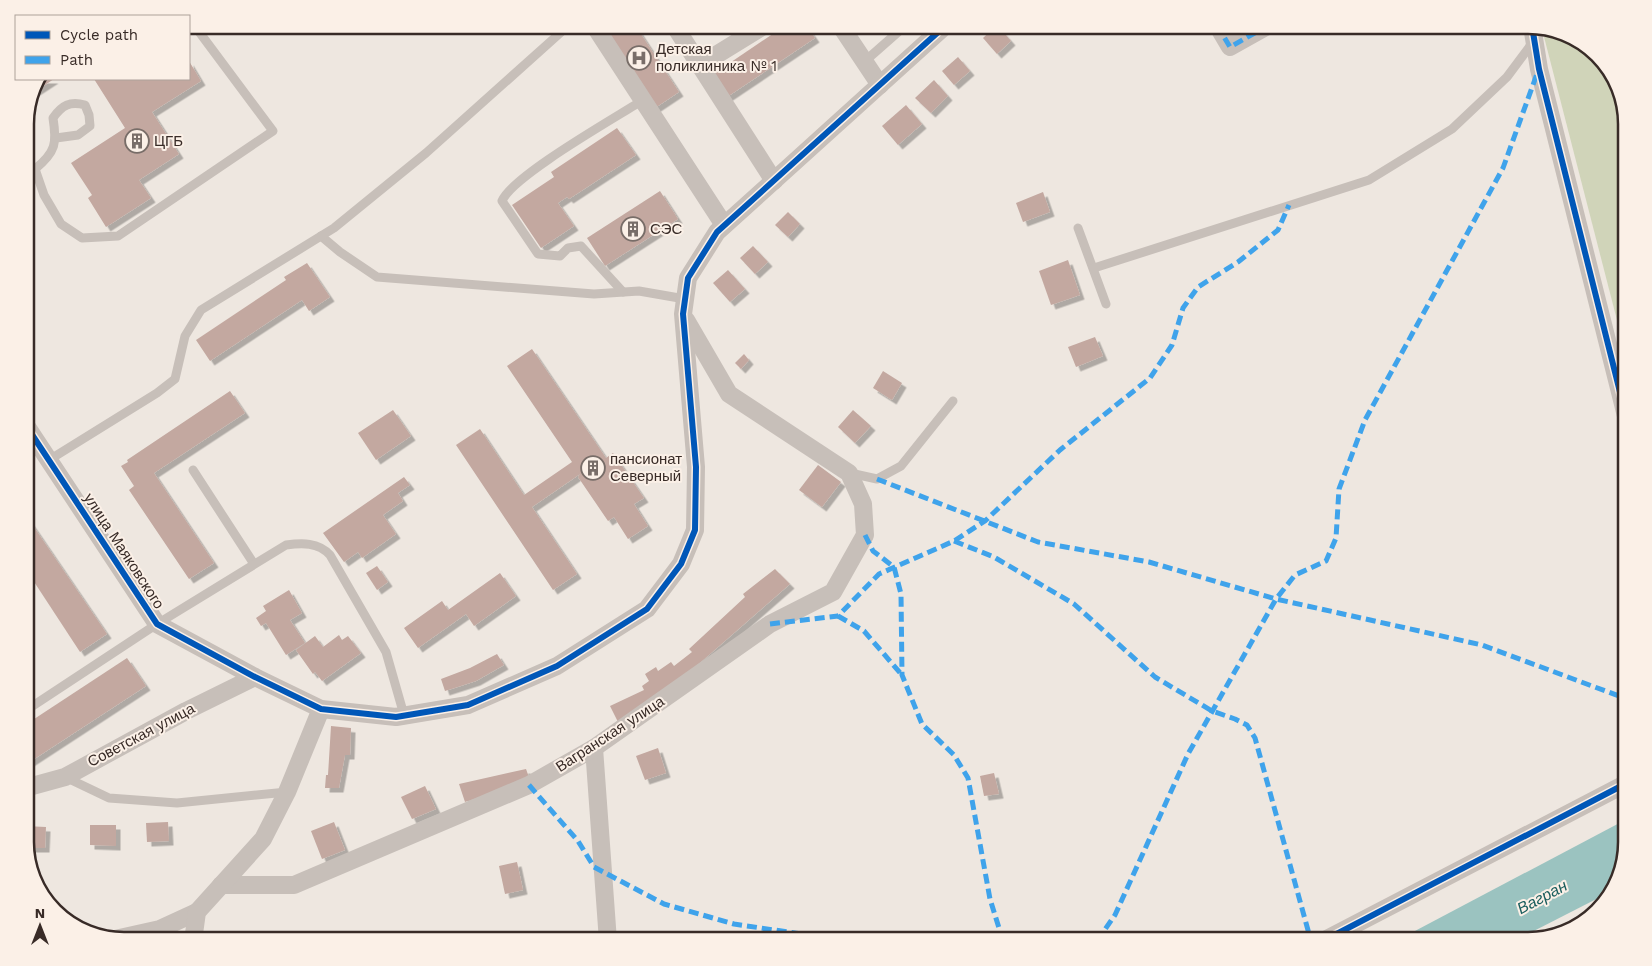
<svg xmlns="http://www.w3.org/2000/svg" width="1652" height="966" font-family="'Work Sans',sans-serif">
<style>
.green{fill:#d0d4b9}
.water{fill:#9bc3c0}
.building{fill:#c3a8a0;filter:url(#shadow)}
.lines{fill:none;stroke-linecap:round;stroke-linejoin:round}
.lane{stroke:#c7bfb9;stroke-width:9}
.street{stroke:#c7bfb9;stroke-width:18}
.quiet{stroke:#3fa3eb;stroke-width:5;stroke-dasharray:10 5;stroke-linecap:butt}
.cycleway-casing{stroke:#fbf0e7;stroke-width:9}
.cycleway{stroke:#0057b8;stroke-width:6}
.labels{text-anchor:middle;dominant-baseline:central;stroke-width:4;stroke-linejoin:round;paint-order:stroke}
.poi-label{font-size:15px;fill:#382b27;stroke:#fbf0e7;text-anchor:start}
.street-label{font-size:15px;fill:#382b27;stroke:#fbf0e7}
.water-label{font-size:16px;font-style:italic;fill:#195d5d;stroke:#fbf0e7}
.rim{fill:none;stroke:#382b27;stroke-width:2.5}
</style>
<defs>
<filter id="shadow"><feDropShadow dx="4.5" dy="4.5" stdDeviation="0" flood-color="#0004"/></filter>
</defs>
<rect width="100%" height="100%" fill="#eee7e0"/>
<!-- green -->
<path class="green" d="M1542,29l36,9 36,36 13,43v242z"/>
<!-- water -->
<path class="water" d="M1627,819v24l-13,47 -100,51h-118z"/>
<!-- building -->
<g class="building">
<path d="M600,25h35l44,67 -24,16z"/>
<path d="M786,25h20l9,13 -88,59 -15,-22z"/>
<path d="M997,25l14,16 -14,13 -14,-16z"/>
<path d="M958,57l12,14 -16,14 -12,-14z"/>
<path d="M189,61l12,20 -49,31 27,42 -40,26 12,18 -45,29 -18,-29 4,-3 -21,-32 54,-35 -31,-49h95z"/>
<path d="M37,79h17l-23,15z"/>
<path d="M934,80l14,16 -17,17 -16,-15z"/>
<path d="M906,105l16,19 -24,21 -16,-19z"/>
<path d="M617,128l19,27 -67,44 -2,-2 -9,6 16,23 -33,22 -29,-43 42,-28 -3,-5z"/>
<path d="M660,191l18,28 -73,47 -18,-28z"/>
<path d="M1043,192l7,20 -27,10 -7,-19z"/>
<path d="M788,212l12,12 -12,13 -13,-12z"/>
<path d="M753,246l15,16 -13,12 -15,-16z"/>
<path d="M1068,260l12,35 -29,10 -12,-34z"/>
<path d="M307,263l23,34 -21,14 -7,-11 -92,61 -14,-21 90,-60 -2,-3z"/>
<path d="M728,270l17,19 -15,13 -17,-19z"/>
<path d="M1095,337l8,19 -27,11 -8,-20z"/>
<path d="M532,349l74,109 7,-5 31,45 -10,6 14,22 -20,13 -14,-22 -6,4 -30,-44 2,-3 -48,33 45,67 -24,16 -97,-145 24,-16 44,66 48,-33 -65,-96z"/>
<path d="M744,354l5,6 -8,9 -6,-6z"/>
<path d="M883,371l19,12 -10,17 -19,-12z"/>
<path d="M230,391l15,22 -91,60 60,90 -25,16 -60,-89 5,-4 -13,-20 7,-4 -1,-2z"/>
<path d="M393,410l18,26 -35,24 -18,-27z"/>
<path d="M853,410l18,16 -16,17 -17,-16z"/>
<path d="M818,465l23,17 -19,25 -23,-17z"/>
<path d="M404,477l6,8 -12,8 5,8 -20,14 13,19 -34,24 -4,-6 -14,10 -21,-29z"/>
<path d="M25,514l82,120 -27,18 -55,-84z"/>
<path d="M377,566l11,16 -11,8 -11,-17z"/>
<path d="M775,569l15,15 -120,105 -52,33 -8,-16 34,-16 -2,-4 7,-5 -4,-7 11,-7 2,4 13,-9 3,4 18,-14 -3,-3 56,-52 -2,-3z"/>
<path d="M500,573l16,23 -42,30 -8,-12 -48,34 -14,-20 38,-27 6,9z"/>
<path d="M289,590l13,23 -12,7 15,23 -19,12 -20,-32 -5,3 -5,-8 10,-7 -3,-5z"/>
<path d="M339,635l3,5 6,-4 13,17 -39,28 -7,-9 -2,2 -17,-24 19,-14 8,11z"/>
<path d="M497,654l7,11 -28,16 -31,10 -4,-12 29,-11z"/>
<path d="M127,658l19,28 -121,79v-40z"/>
<path d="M331,726l20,2 -1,27h-5l-6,33h-14l1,-13h2z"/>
<path d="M658,748l8,25 -21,7 -9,-24z"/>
<path d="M526,769l4,11 -65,22 -6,-18z"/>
<path d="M994,773l5,21 -15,2 -4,-20z"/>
<path d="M425,786l11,23 -24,10 -11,-22z"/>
<path d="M168,822l1,19 -22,1 -1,-19z"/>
<path d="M334,822l11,28 -23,9 -11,-28z"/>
<path d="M90,825h26v21l-26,-1z"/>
<path d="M25,826l21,1 -1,21h-20z"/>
<path d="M517,862l6,28 -18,4 -6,-28z"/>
</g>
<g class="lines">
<!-- lane -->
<g class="lane">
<path d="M864,62l42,-37"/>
<path d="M35,169c21,-17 22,-26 18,-51 9,-13 17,-17 32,-13l4,10 1,11 -12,9 -22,3"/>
<path d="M25,174l10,-5 9,26 17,29 21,14 36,-2 155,-105 -79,-106"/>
<path d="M1078,228l28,76"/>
<path d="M321,236l19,16 37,25 217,17 45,-3 46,8"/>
<path d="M1094,268l275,-88 83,-51 55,-52 26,-35"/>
<path d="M623,292l-42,-46 -13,2 -8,8 -22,-2 -36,-53c10,-25 113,-83 141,-101"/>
<path d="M49,460l108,-67 18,-14 10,-43 16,-26 133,-82 92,-75 143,-128"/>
<path d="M193,470l61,94"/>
<path d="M850,473l27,6 24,-13 52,-65"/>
<path d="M25,711l132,-87 129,-79c16,-2 32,-3 44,10l56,97 18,63"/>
<path d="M65,777l44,21 68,5 110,-11"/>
</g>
<!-- street -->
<g class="street">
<path d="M594,25l130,200"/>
<path d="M674,25l100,156"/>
<path d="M840,25l40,60"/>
<path d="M1217,25l13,22 39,-22"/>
<path d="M1532,26l7,43 88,351"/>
<path d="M700,65l65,-40"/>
<path d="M25,424l132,200 98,53 66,32 75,8 72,-12 89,-39 90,-57 34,-45 14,-34 1,-63 -13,-153 5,-36 29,-46 229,-207"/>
<path d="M594,748l14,193"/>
<path d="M25,788l40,-11 121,-66 69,-34"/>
<path d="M221,885h73l235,-100 65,-37 176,-124 63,-32 32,-57 -2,-31 -14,-31 -120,-79 -43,-74"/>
<path d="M115,939l45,-10 37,-17"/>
<path d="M193,941l4,-29 66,-73 24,-47 34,-83"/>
<path d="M1323,941l304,-158"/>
</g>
<!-- quiet -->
<g class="quiet">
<path d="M1217,25l13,22 39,-22"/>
<path d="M877,479l161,63 111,20 127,37 206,46 145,54"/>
<path d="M865,535l8,16 21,16 7,27 1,81 20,49 32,31 14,23 22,121 13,42"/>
<path d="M954,541l40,16 80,47 81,73 57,34 23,8 12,6 8,13 56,203"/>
<path d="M838,616l26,15 38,44"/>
<path d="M770,624l68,-8 41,-42 75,-33 31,-20 75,-71 90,-72 22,-33 11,-37 15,-21 40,-25 40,-32 11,-25"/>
<path d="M529,785l49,56 16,26 70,37 70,20 74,11 18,6"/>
<path d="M1097,941l18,-26 73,-161 88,-155 19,-24 31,-14 10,-23 3,-49 26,-69 138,-252 35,-97"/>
</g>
<!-- cycleway casing -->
<g class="cycleway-casing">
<g id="cycleway">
<path d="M1532,26l7,43 88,351"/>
<path d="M25,424l132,200 98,53 66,32 75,8 72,-12 89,-39 90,-57 34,-45 14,-34 1,-63 -13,-153 5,-36 29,-46 229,-207"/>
<path d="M1323,941l304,-158"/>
</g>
</g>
<!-- cycleway -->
<use href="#cycleway" class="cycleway"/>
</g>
<!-- icons -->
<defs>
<g id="hospital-ring" transform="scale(1.25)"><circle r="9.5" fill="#fbf0e7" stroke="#786d68" stroke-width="1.5"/><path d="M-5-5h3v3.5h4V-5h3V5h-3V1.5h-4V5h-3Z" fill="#786d68"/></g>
<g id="building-ring" transform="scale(1.25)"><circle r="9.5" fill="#fbf0e7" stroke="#786d68" stroke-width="1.5"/><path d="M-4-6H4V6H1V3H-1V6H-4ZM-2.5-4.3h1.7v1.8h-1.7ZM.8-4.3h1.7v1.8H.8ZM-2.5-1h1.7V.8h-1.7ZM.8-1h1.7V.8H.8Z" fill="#786d68"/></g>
</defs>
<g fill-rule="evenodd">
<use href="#hospital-ring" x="639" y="58"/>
<use href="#building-ring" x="137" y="141"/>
<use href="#building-ring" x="633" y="229"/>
<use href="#building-ring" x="593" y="468"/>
</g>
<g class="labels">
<!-- poi labels -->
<g class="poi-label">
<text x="656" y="49">Детская<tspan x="656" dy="17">поликлиника № 1</tspan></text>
<text x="154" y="141">ЦГБ</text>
<text x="650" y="229">СЭС</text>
<text x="610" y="459">пансионат<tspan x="610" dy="17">Северный</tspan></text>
</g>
<!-- street labels -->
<g class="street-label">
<text transform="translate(124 551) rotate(57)">улица Маяковского</text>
<text transform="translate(610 734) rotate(-33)">Вагранская улица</text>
<text transform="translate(141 735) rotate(-28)">Советская улица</text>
</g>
<!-- water labels -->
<g class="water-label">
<text transform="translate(1542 897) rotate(-28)">Вагран</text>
</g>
</g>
<!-- crop -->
<path d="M0 0H1652V966H0ZM124 34H1528A90 90 0 0 1 1618 124V842A90 90 0 0 1 1528 932H124A90 90 0 0 1 34 842V124A90 90 0 0 1 124 34Z" fill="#fbf0e7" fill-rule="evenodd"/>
<path class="rim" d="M124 34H1528A90 90 0 0 1 1618 124V842A90 90 0 0 1 1528 932H124A90 90 0 0 1 34 842V124A90 90 0 0 1 124 34Z"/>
<!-- legend -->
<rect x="15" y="15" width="175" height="65" fill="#fbf0e7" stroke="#ada19a"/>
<rect x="25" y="31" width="25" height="8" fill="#0057b8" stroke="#ada19a"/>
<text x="60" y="40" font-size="15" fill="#382b27">Cycle path</text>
<rect x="25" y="56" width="25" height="8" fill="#3fa3eb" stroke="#ada19a"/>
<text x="60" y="65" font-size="15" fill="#382b27">Path</text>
<!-- north arrow -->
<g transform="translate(40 926)" stroke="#fbf0e7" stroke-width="4" paint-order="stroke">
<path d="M0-4L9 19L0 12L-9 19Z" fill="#382b27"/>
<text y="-8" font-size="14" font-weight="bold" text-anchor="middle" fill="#382b27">N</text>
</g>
</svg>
